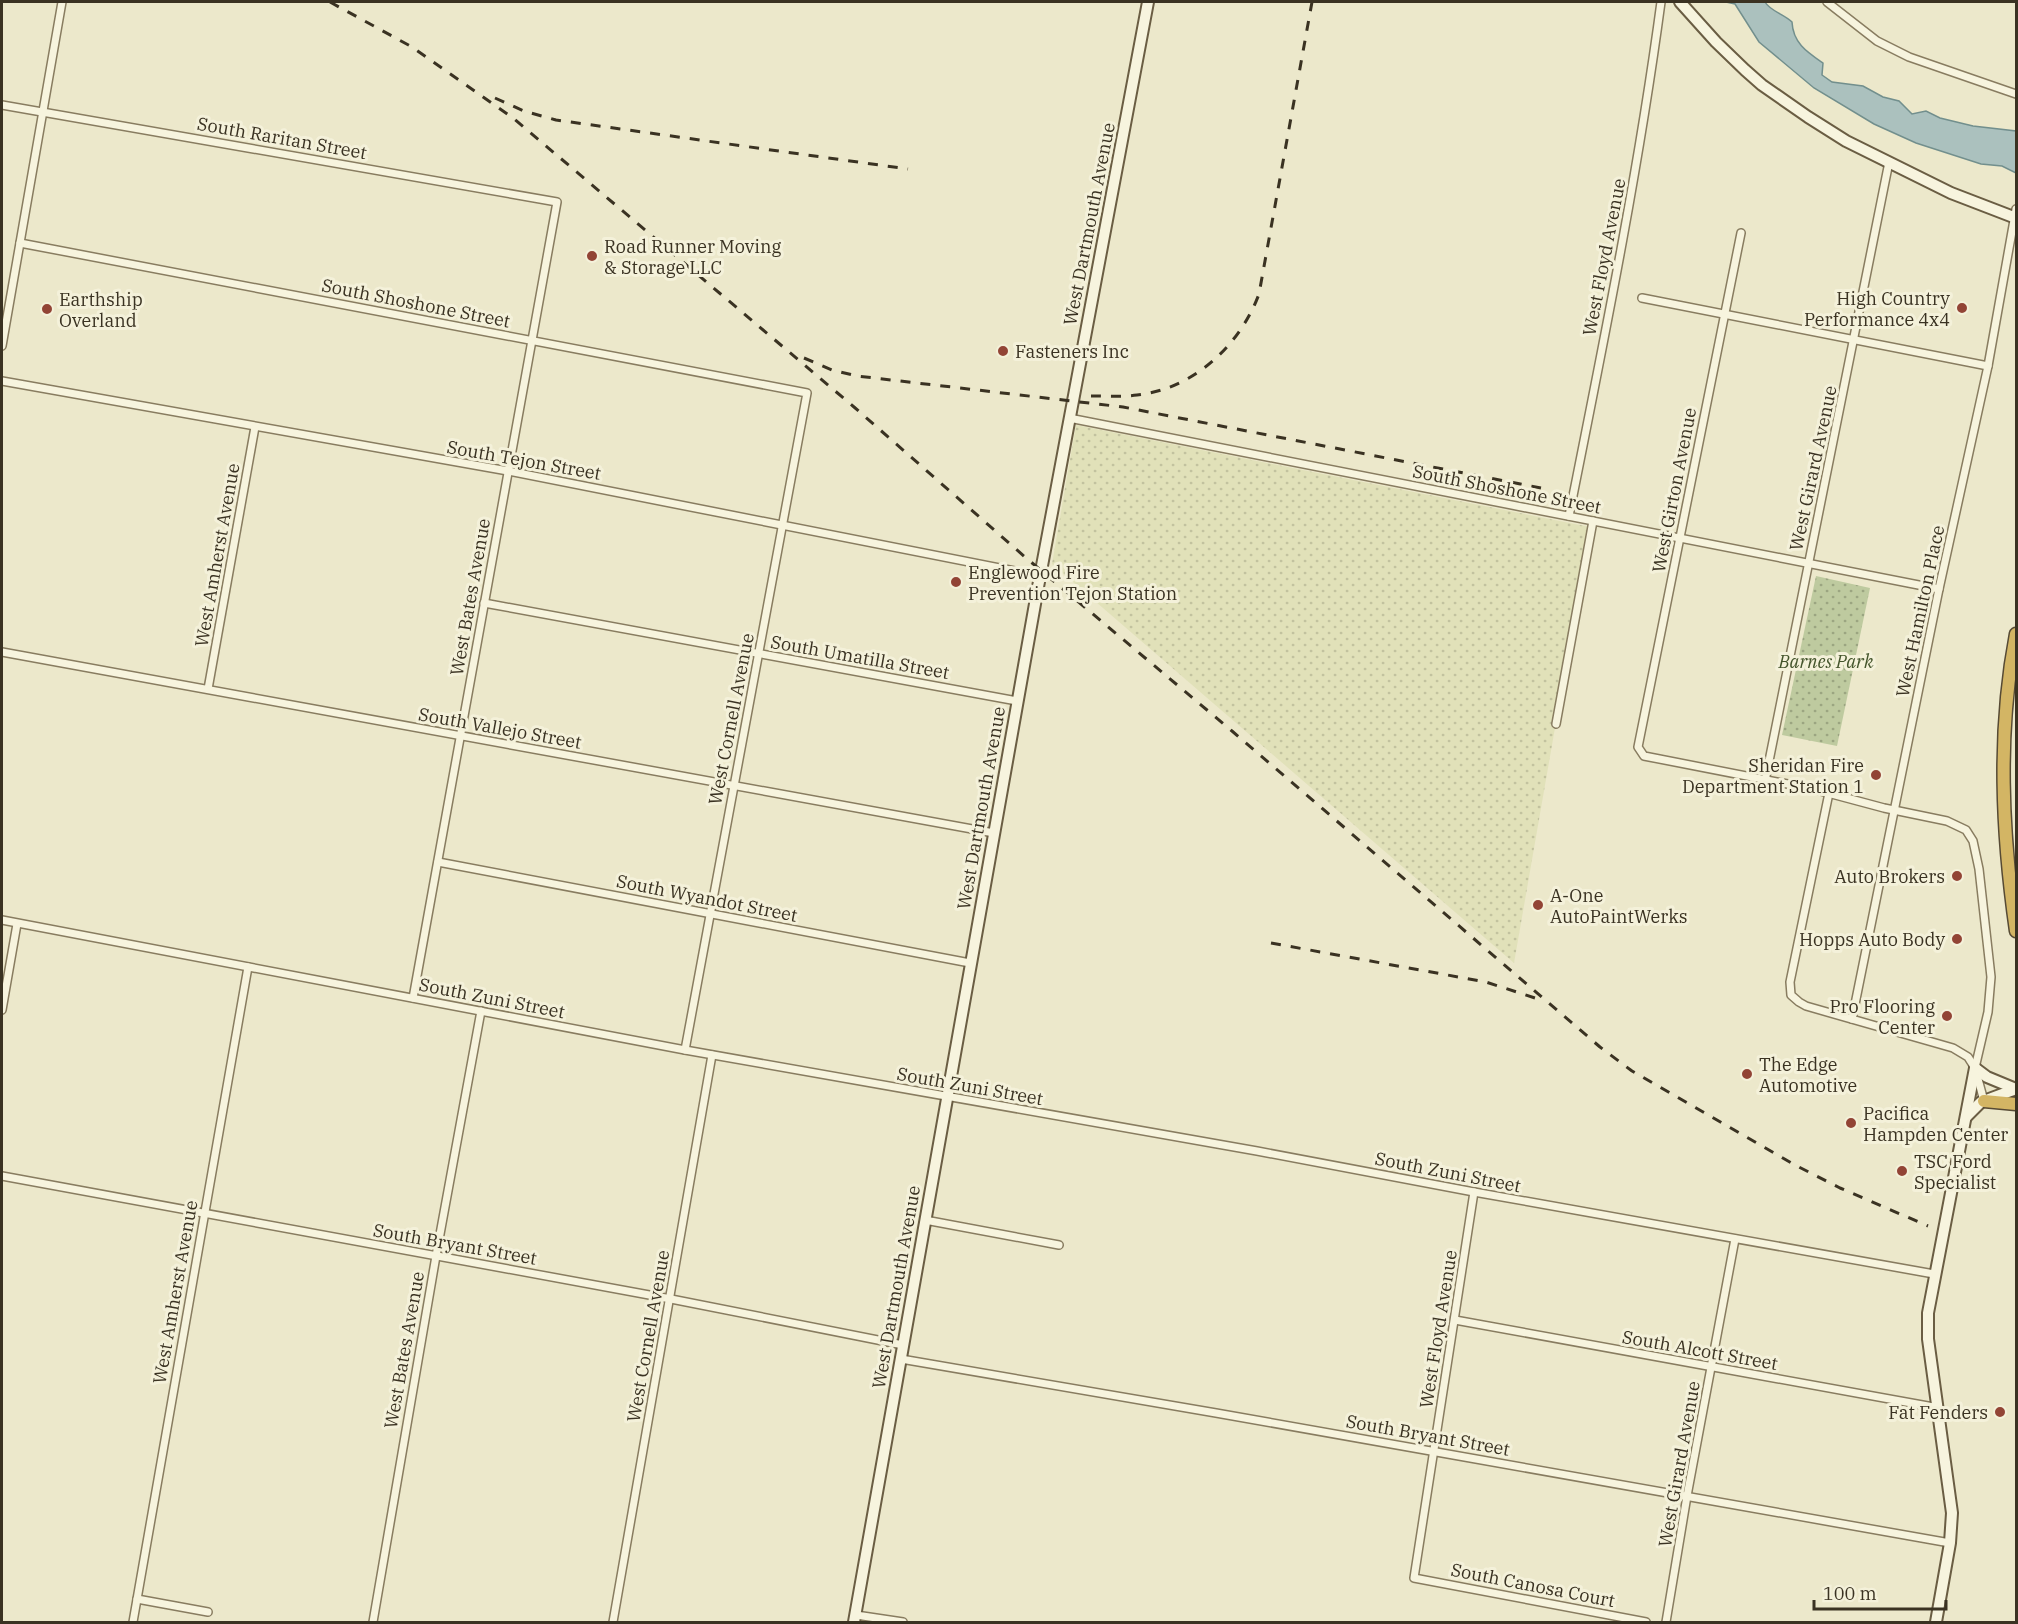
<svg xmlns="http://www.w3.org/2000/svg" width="2018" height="1624" font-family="'IBM Plex Serif',serif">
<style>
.farmland{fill:url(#farmland-dots)}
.park{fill:url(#park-dots)}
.water{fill:#abc1be;stroke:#728f8d;stroke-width:1.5}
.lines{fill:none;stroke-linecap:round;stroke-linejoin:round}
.street-casing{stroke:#887c60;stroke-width:10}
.secondary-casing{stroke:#6a5d43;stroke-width:14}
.highway-casing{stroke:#564a34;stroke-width:15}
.street{stroke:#f7f4de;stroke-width:7}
.secondary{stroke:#f7f4de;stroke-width:10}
.highway{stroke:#d3b564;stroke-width:12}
.rail{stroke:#3a3222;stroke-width:3;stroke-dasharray:10 10;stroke-linecap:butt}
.poi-dot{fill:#924435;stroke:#f4f1da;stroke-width:2}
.labels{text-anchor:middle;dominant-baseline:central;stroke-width:6;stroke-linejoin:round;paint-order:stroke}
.street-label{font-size:18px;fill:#3a3222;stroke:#f4f1da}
.poi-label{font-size:18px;fill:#3a3222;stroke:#f4f1da;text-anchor:start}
.park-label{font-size:18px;font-style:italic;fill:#43542b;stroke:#f4f1da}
</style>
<defs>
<pattern id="farmland-dots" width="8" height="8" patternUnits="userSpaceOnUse" patternTransform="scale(1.5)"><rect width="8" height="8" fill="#e1e1b9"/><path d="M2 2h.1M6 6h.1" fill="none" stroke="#c2c29f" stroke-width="1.8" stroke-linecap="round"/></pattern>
<pattern id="park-dots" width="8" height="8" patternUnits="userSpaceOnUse" patternTransform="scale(1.5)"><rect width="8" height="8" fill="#beca9f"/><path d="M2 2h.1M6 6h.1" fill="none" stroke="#9ba581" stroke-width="1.8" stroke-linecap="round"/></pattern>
</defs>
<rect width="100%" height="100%" fill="#ece8cb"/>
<!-- farmland -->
<path class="farmland" d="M1076,425l514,102 -76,436 -462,-399z"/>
<!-- park -->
<path class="park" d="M1816,576l54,12 -33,158 -55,-11z"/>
<!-- water -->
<path class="water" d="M1726,2h39c5,9 19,12 27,20 1,21 15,30 31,41l-1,12 10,7 31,4 20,11 16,4 13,13 14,-3 14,7 33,8 43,5v42l-14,-7 -21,-2 -65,-21 -42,-19 -60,-36 -55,-46 -24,-38z"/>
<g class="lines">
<!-- street casing -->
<g class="street-casing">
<g id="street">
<path d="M1827,2l50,39 32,16 107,37"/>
<path d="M2,105l555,97 -144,796"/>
<path d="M1741,233l-103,514 6,9 169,33 71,19 63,13 19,9 7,11 6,28 12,108 -3,35 -13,56 9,33"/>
<path d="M20,243l787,150 -122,657"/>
<path d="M1642,298l346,68"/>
<path d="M2,346l60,-344"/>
<path d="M2,381l506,90 532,105"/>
<path d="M1069,418l870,171"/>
<path d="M1569,516c34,-171 69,-342 92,-514"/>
<path d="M484,603l533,98"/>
<path d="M2,652l992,181"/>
<path d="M208,689l47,-262"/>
<path d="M1556,724l37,-203"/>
<path d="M1765,781l124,-619"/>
<path d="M1829,793l-39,189 1,13 8,7 7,4 147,42 15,9 7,11"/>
<path d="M438,862l532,101"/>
<path d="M2,920l683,130 572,101 217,41 460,82"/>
<path d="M2,1010l15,-86"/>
<path d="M1852,1019l87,-430 49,-223 28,-157"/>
<path d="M2,1176l669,123 232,46"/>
<path d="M1474,1192l-60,386 232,44"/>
<path d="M925,1220l134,25"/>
<path d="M1455,1320l484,88"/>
<path d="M901,1359l315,54 734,130"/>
<path d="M137,1599l71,13"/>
<path d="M856,1615l47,7"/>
<path d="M133,1622l115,-655"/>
<path d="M373,1622l63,-366 45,-245"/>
<path d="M613,1622l99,-567"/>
<path d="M1666,1622l21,-126 48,-257"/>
</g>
</g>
<!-- secondary casing -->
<g class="secondary-casing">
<g id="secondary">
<path d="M1680,2l36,40 29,28 17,15 46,32 38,24 105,52 65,25"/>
<path d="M1975,1068l12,9 29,12"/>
<path d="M1966,1117l15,-15 35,-13"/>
<path d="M854,1622l184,-1035 110,-585"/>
<path d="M1936,1622l14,-79 2,-30 -24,-174v-26l47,-245"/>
</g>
</g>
<!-- highway casing -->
<g class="highway-casing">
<g id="highway">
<path d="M2016,634c-19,99 -14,199 0,297"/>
<path d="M1984,1101l32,3"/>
</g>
</g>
<!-- street -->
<use href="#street" class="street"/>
<!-- secondary -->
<use href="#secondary" class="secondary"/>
<!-- highway -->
<use href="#highway" class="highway"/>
<!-- rail -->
<g class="rail">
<path d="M330,2l82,45 101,71 341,289 171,150 207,174 368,316 32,24 163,94 45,23 88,38"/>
<path d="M495,98l29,13 32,9 352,49"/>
<path d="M804,358l28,12 25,6 266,31 418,81"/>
<path d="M1091,396c15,0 31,1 46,-1 57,-6 103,-50 122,-101l53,-292"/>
<path d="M1271,943l215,39 52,17"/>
</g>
</g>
<!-- markers -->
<g class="poi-dot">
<circle cx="592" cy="256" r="6"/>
<circle cx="1962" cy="308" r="6"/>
<circle cx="47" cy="309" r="6"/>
<circle cx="1003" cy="351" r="6"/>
<circle cx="956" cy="582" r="6"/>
<circle cx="1876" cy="775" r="6"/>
<circle cx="1957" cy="876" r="6"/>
<circle cx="1538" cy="905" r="6"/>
<circle cx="1957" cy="939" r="6"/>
<circle cx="1947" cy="1016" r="6"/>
<circle cx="1747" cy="1074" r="6"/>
<circle cx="1851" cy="1123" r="6"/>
<circle cx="1902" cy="1171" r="6"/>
<circle cx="2000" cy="1412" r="6"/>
</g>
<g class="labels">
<!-- street labels -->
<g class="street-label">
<text transform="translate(282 138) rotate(10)">South Raritan Street</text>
<text transform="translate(1089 224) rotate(-79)">West Dartmouth Avenue</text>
<text transform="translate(1604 257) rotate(-79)">West Floyd Avenue</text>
<text transform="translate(416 303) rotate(11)">South Shoshone Street</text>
<text transform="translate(524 460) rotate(10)">South Tejon Street</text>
<text transform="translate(1813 468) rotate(-78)">West Girard Avenue</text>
<text transform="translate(1507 489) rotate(11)">South Shoshone Street</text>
<text transform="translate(1674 490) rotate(-79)">West Girton Avenue</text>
<text transform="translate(217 555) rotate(-80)">West Amherst Avenue</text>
<text transform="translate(470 597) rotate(-80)">West Bates Avenue</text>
<text transform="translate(1920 611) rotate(-78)">West Hamilton Place</text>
<text transform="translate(860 657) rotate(10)">South Umatilla Street</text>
<text transform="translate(731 719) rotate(-79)">West Cornell Avenue</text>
<text transform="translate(500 728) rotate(10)">South Vallejo Street</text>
<text transform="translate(981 808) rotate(-80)">West Dartmouth Avenue</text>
<text transform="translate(707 898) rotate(11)">South Wyandot Street</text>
<text transform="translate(492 998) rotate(11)">South Zuni Street</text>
<text transform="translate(970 1086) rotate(10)">South Zuni Street</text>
<text transform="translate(1448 1172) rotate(11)">South Zuni Street</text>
<text transform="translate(455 1244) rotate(10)">South Bryant Street</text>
<text transform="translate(896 1287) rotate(-80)">West Dartmouth Avenue</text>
<text transform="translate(175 1292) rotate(-80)">West Amherst Avenue</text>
<text transform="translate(1438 1329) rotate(-81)">West Floyd Avenue</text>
<text transform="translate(648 1336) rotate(-80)">West Cornell Avenue</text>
<text transform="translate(404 1350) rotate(-80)">West Bates Avenue</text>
<text transform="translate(1700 1350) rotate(10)">South Alcott Street</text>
<text transform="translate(1428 1435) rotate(10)">South Bryant Street</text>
<text transform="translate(1679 1464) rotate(-80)">West Girard Avenue</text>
<text transform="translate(1533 1585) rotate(11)">South Canosa Court</text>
</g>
<!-- poi labels -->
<g class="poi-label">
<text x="604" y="246">Road Runner Moving<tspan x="604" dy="21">&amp; Storage LLC</tspan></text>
<text x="1950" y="298" text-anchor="end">High Country<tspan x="1950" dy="21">Performance 4x4</tspan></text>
<text x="59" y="299">Earthship<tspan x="59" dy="21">Overland</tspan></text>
<text x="1015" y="351">Fasteners Inc</text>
<text x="968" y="572">Englewood Fire<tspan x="968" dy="21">Prevention Tejon Station</tspan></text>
<text x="1864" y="765" text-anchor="end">Sheridan Fire<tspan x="1864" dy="21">Department Station 1</tspan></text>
<text x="1945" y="876" text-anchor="end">Auto Brokers</text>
<text x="1550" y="895">A-One<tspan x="1550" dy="21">AutoPaintWerks</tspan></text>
<text x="1945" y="939" text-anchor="end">Hopps Auto Body</text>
<text x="1935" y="1006" text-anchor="end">Pro Flooring<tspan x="1935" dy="21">Center</tspan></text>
<text x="1759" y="1064">The Edge<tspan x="1759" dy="21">Automotive</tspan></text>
<text x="1863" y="1113">Pacifica<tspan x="1863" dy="21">Hampden Center</tspan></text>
<text x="1914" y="1161">TSC Ford<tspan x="1914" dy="21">Specialist</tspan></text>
<text x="1988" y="1412" text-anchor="end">Fat Fenders</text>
</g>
<!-- park labels -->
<g class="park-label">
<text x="1826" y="661">Barnes Park</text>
</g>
</g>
<!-- border -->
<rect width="2018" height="1624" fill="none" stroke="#3a3222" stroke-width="6"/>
<!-- scale -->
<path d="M1814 1600v9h132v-9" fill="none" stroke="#3a3222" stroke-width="3"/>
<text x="1823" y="1600" font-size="18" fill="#3a3222" stroke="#f4f1da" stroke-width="4.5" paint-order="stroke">100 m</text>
</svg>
